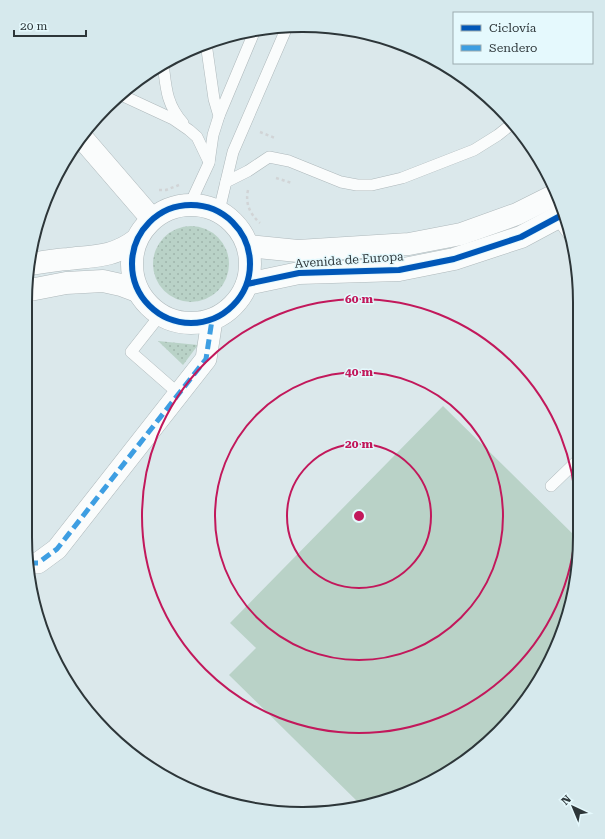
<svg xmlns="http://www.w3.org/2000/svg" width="605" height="839" font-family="'Roboto Serif',serif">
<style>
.grass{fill:url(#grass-dots)}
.pitch{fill:#b9d2c7}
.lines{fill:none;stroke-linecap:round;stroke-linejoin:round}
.lane-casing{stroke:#aeb8bb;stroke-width:12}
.street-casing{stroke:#aeb8bb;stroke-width:22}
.secondary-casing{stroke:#aeb8bb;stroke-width:23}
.path{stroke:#d1d4d6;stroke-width:2.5;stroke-dasharray:3 3;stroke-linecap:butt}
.lane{stroke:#fafcfc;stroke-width:11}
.street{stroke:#fafcfc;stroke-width:21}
.secondary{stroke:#fafcfc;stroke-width:22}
.quiet{stroke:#3d9ee2;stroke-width:5;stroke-dasharray:10 5;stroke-linecap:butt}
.cycleway-casing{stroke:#e5f9fd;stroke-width:8}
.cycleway{stroke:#0057b8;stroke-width:6}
.ring{fill:none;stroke:#c2185b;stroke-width:2}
.labels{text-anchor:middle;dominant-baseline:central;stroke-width:3;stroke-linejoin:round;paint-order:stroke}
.street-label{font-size:12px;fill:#2d3639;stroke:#e5f9fd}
.rim{fill:none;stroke:#2d3639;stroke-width:2}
.centre{fill:#c2185b;stroke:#e5f9fd;stroke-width:2}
.ring-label{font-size:12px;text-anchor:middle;font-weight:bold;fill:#c2185b;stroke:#e5f9fd;stroke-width:3;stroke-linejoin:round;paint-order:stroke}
</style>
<defs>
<pattern id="grass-dots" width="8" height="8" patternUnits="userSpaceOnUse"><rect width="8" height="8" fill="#b9d2c7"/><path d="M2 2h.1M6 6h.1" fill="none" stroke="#9fb5ac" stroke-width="1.8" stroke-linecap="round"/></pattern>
</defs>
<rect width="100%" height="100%" fill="#dbe8eb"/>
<!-- grass -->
<g class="grass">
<circle cx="191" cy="264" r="38"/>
<path d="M158,341l40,4 -15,20z"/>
</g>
<!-- pitch -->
<path class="pitch" d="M443,406l136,134v14l-8,54 -20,51 -28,47 -38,39 -60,40 -64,20 -132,-130 27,-27 -26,-25z"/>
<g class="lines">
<!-- lane casing -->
<g class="lane-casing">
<g id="lane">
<path d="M163,63c3,24 3,41 20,60"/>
<path d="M119,94l54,25 16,11 8,7 12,25"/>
<path d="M219,116l36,-86"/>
<path d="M226,182l22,-11 21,-14 20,4 52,21 16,3h15l30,-7 72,-28 24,-15 15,-12"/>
<path d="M190,204l19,-41 4,-28 6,-19 -5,-17 -8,-56"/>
<path d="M219,211l14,-59 54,-125"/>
<path d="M557,218l12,17"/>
<path d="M161,314l-30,38 48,42"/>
<path d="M551,486l28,-27"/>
</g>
</g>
<!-- street casing -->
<g class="street-casing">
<path id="street" d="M28,563h10l19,-14 149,-190 6,-39"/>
</g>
<!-- secondary casing -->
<g class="secondary-casing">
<g id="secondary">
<path d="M83,139l69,80"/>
<circle cx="191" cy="264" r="59"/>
<path d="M248,246l50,5 111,-7 52,-10 56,-20 40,-20"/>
<path d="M30,264c13,-2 25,-4 38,-5 26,-3 46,-2 68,-19"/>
<path d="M247,284l52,-11 100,-3 55,-11 67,-22 43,-23"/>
<path d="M30,290l36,-7 37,-2 18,4 16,6"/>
</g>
</g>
<!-- path -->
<g class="path">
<path d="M260,132l15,6"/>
<path d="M276,178l16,5"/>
<path d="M159,190h7l13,-5"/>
<path d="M248,190c-3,14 2,24 12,33"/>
</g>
<!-- lane -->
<use href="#lane" class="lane"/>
<!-- street -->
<use href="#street" class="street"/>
<!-- secondary -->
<use href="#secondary" class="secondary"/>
<!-- quiet -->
<path class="quiet" d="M28,563h10l19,-14 149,-190 6,-39"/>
<!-- cycleway casing -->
<g class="cycleway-casing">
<g id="cycleway">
<circle cx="191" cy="264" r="59"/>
<path d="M247,284l52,-11 100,-3 55,-11 67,-22 43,-23"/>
</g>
</g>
<!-- cycleway -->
<use href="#cycleway" class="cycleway"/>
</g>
<!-- distance rings -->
<g class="ring">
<circle cx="359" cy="516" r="72"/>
<circle cx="359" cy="516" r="144"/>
<circle cx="359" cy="516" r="217"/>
</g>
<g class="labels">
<!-- street labels -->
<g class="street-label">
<text transform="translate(349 260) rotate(-4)">Avenida de Europa</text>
</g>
</g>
<!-- crop -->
<path d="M0 0H605V839H0ZM302 32H303A270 270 0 0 1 573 302V537A270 270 0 0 1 303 807H302A270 270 0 0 1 32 537V302A270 270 0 0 1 302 32Z" fill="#d6e9ed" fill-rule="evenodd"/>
<path class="rim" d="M302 32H303A270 270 0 0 1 573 302V537A270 270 0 0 1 303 807H302A270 270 0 0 1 32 537V302A270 270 0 0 1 302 32Z"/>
<circle cx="359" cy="516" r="6" class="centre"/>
<g class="ring-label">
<text x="359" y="303">60 m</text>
<text x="359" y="376">40 m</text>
<text x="359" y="448">20 m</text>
</g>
<!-- legend -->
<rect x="453" y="12" width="140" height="52" fill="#e5f9fd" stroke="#9babaf"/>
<rect x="461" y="25" width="20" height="6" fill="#0057b8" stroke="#9babaf"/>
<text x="489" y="32" font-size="12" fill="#2d3639">Ciclovía</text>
<rect x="461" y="45" width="20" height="6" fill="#3d9ee2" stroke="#9babaf"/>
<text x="489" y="52" font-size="12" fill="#2d3639">Sendero</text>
<!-- north arrow -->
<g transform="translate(573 807) rotate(316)" stroke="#e5f9fd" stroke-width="3" paint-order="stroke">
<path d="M0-3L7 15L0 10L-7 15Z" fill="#2d3639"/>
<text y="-6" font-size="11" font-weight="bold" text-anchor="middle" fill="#2d3639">N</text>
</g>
<!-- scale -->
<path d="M14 30v6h72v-6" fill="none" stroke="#2d3639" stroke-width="2"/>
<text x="20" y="30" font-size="12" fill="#2d3639" stroke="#e5f9fd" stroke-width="3" paint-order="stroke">20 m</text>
</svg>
